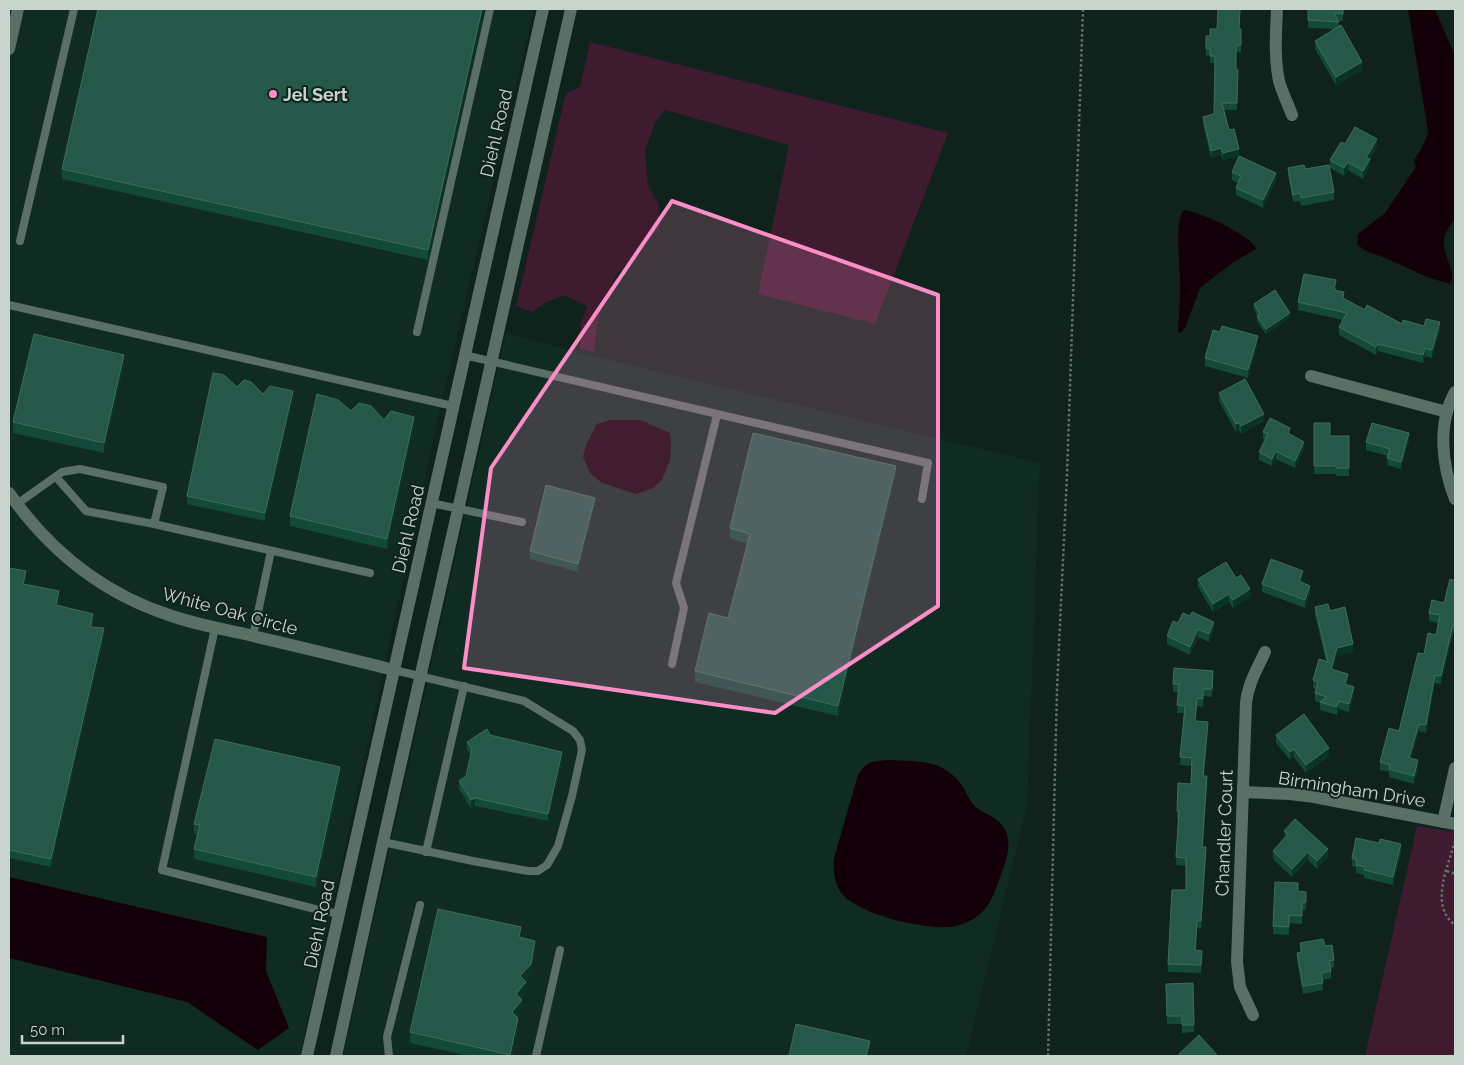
<svg xmlns="http://www.w3.org/2000/svg" width="1464" height="1065" font-family="Raleway,sans-serif">
<style>
.built{fill:#102c22}
.green{fill:#3e1b2e}
.water{fill:#140009}
.lines{fill:none;stroke-linecap:round;stroke-linejoin:round}
.path{stroke:#62726c;stroke-width:2.5;stroke-dasharray:2.5 2.5;stroke-linecap:butt}
.service{stroke:#5a6f66;stroke-width:8}
.minor{stroke:#5a6f66;stroke-width:12}
.tertiary{stroke:#5a6f66;stroke-width:12}
.wall{fill:#134939}
.shaded-wall{fill:#093326}
.building{fill:#265849;stroke:#406c5e}
.marked{fill:#fa8fc7;fill-opacity:0.2;stroke:#fa8fc7;stroke-width:4;stroke-linejoin:round}
.poi-dot{fill:#fa8fc7;stroke:#0f221b;stroke-width:2}
.labels{text-anchor:middle;dominant-baseline:central;stroke-width:4;stroke-linejoin:round;paint-order:stroke}
.poi-label{font-size:18px;font-weight:bold;fill:#c9d4cf;stroke:#0f221b;text-anchor:start}
.street-label{font-size:18px;fill:#c9d4cf;stroke:#0f221b}
</style>
<rect width="100%" height="100%" fill="#0f221b"/>
<!-- built -->
<g class="built">
<path d="M9,9h525l-91,387 -143,660h-291z"/>
<path d="M506,333l78,21 456,109 -13,343 -61,250h-623z"/>
</g>
<!-- green -->
<g class="green">
<path d="M590,42l358,91 -73,191 -117,-30 31,-149 -124,-35 -10,13 -10,28 3,34 11,20 1,22 -43,47 -19,44 -4,34 -13,-3 -1,-24 7,-19 -23,-11 -19,8 -13,9 -16,-6 50,-213 14,-6z"/>
<path d="M1417,826l38,6v224h-90z"/>
</g>
<!-- water -->
<g class="water">
<path d="M1408,9h27l20,47v164c-27,27 5,45 -5,64l-23,-7 -37,-17 -26,-10 -7,-6 1,-10 27,-21 31,-46 -2,-7c5,-7 13,-20 14,-29z"/>
<path d="M1184,210c14,1 69,26 72,39l-24,14 -32,25 -15,40 -4,5 -3,-1v-5c2,-16 2,-31 2,-47 0,-15 -6,-61 4,-70z"/>
<path d="M610,420h31l29,13 1,12 -1,15 -8,20 -9,8 -17,6 -34,-11 -12,-10 -7,-16 3,-12 11,-21z"/>
<path d="M889,760c28,2 52,-2 72,24 6,8 8,18 16,24 6,5 14,7 20,12 18,15 11,36 4,55 -5,12 -9,29 -19,37 -6,7 -18,12 -26,14 -26,6 -103,-12 -116,-35 -6,-10 -7,-22 -6,-33l24,-83c8,-14 15,-14 31,-15z"/>
<path d="M9,877l258,60 -1,34 23,57 -31,22 -71,-48 -178,-44z"/>
</g>
<g class="lines">
<!-- path -->
<g class="path">
<path d="M1455,841c-7,26 -26,64 0,84"/>
<path d="M1447,871l8,3"/>
<path d="M1048,1056l9,-367 10,-215 16,-465"/>
</g>
<!-- service -->
<g class="service">
<path d="M20,241l54,-232"/>
<path d="M9,305l444,101"/>
<path d="M417,332l73,-323"/>
<path d="M464,355l464,108 -6,36"/>
<path d="M431,503l91,19"/>
<path d="M17,504l45,-32 18,-3 83,18 -9,37 -68,-13 -30,-34"/>
<path d="M154,524l216,49"/>
<path d="M215,628l-53,242 157,40 21,4"/>
<path d="M253,636l18,-85"/>
<path d="M672,664l12,-56 -8,-25 41,-168"/>
<path d="M383,842l90,19 55,10h10l9,-6 11,-19 14,-50 10,-46 -2,-10 -7,-9 -49,-30 -130,-31"/>
<path d="M426,852l38,-166"/>
<path d="M389,1056l-2,-19 33,-132"/>
<path d="M536,1056l24,-106"/>
</g>
<!-- minor -->
<g class="minor">
<path d="M1277,9c-1,24 -3,48 2,72 3,11 9,23 13,34"/>
<path d="M9,49l9,-40"/>
<path d="M1311,376l136,36"/>
<path d="M1455,392c-18,32 -13,74 0,107"/>
<path d="M9,493c40,57 93,100 160,122 27,10 56,14 84,21 47,11 94,22 141,34"/>
<path d="M1243,792l47,2 24,3 141,27"/>
<path d="M1443,822l12,-54"/>
<path d="M1253,1015l-13,-28 -3,-25 9,-259c2,-19 11,-34 19,-51"/>
</g>
<!-- tertiary -->
<g class="tertiary">
<path d="M307,1056l236,-1047"/>
<path d="M336,1056l47,-214 188,-833"/>
</g>
</g>
<!-- wall -->
<g class="wall">
<path d="M484,9l-56,251 -366,-81v-10z"/>
<path d="M1308,9h35v12h-5l1,6 23,43 -26,15 -21,-36v-8l20,-12 -27,-1z"/>
<path d="M1217,29h24v23h-5v18h2l-1,40h-13l5,20 10,26 37,24 -13,28 -27,-13v-7l2,-5 -6,-3v-8l7,-16 -16,4 -2,-5 -10,3 -8,-34v-7l11,-3 1,-51h-5v-8l-4,1v-20h4z"/>
<path d="M1345,144l32,3 -7,13v7l-7,12 -15,-9 -4,6 -14,-8v-8z"/>
<path d="M1288,168l17,1 29,23v8l-33,6 -1,-5 -7,1 -5,-27z"/>
<path d="M1336,288v2l8,9 21,11 37,14 38,6 -8,28 -7,-2 -2,7 -45,-12 -2,4 -37,-20v-8l4,-7 -45,-10v-8z"/>
<path d="M1254,304l36,14 -24,16 -9,-13v-6l-3,-5z"/>
<path d="M1258,344l-10,34 -43,-12v-8z"/>
<path d="M124,365l-20,88 -91,-20v-11z"/>
<path d="M237,387l26,7 30,5 -28,122 -78,-17v-8z"/>
<path d="M1219,393l45,28 -23,13 -2,-4 -3,2 -17,-31z"/>
<path d="M351,411l63,16 -27,122 -97,-23v-10z"/>
<path d="M1314,423l16,13h19v40h-13v-2h-22z"/>
<path d="M1263,432l27,3 14,14 -9,19 -19,-9 -4,7 -13,-6v-8l6,-12 -2,-1z"/>
<path d="M1409,440l-8,29 -14,-4 1,-9 -22,-6v-8z"/>
<path d="M896,476l-58,240 -143,-34v-11l33,-53 20,-74 -18,-6v-10z"/>
<path d="M595,505l-17,67 -48,-13v-8z"/>
<path d="M9,568l17,11 -1,5 34,15 -1,7 35,15 -1,6 12,9 -53,231 -42,-9z"/>
<path d="M1236,578l14,19 -17,11 -4,-6 -16,10 -15,-25v-8z"/>
<path d="M1303,579l-1,3 8,11 -5,15 -43,-16v-8z"/>
<path d="M1455,581v52h-2l-12,51 -6,-1 -9,50 -7,-2 -8,28 7,9 -4,16 -25,-7v-5l-9,-2v-8l19,-31 25,-77 12,-19 2,-12 -9,-2v-8l15,-10z"/>
<path d="M1315,607l15,4 23,41 -16,4 -4,14 15,12 -1,3 7,10 -5,17 -10,-3 -2,6 -17,-5v-7l-5,-2v-8l1,-4 -3,-1v-8l13,-19 -11,-46z"/>
<path d="M1178,623l36,7 -5,12 -11,-5 -8,18 -23,-11v-8z"/>
<path d="M1213,678l-1,19 -9,-1v11l-6,-1 -2,15 13,9 -4,46 3,8 -4,63 3,8 -5,74 -4,-1 -1,22 6,8 -1,15 -33,-1v-8l18,-74v-24l-10,-1 2,-46h-1v-8l14,-27 1,-18 -12,-1 4,-52h-7l1,-21h-5v-8z"/>
<path d="M490,735l72,24 -14,62 -73,-15 -4,2 -12,-19v-8l7,-5 5,-21 -4,-5v-8z"/>
<path d="M1276,735l53,21 -23,17 -12,-16 -4,3 -14,-17z"/>
<path d="M340,778l-24,109 -122,-28v-10l4,-14 -4,-1v-10z"/>
<path d="M1284,831l44,26 -11,12 -9,-9 -16,17 -19,-18v-8l12,-12z"/>
<path d="M1401,852l-8,33 -29,-7v-3l-8,-2v-6l-4,-1v-8z"/>
<path d="M1298,891l8,1v18h-4v14l-13,-1v12l-16,-1v-8z"/>
<path d="M521,938l14,13 -4,23 -6,7 1,11 -5,7 1,11 -5,7 1,11 -6,28h-43l-59,-13v-11z"/>
<path d="M1300,943l25,3 9,14v7l-3,1v10l-9,2 1,10 -20,4 -6,-33v-8h3z"/>
<path d="M1193,983l1,49 -12,1v-9h-15l-1,-40z"/>
</g>
<!-- shaded-wall -->
<g class="shaded-wall">
<path d="M482,9h2l-56,251v-10z"/>
<path d="M1362,62v8l-26,15v-8z"/>
<path d="M1377,139v8l-7,13v7l-7,12v-8l3,-13z"/>
<path d="M1221,148v7l-10,3v-7z"/>
<path d="M1239,149v7l-16,4v-7z"/>
<path d="M1348,162v8l-4,6v-8z"/>
<path d="M1276,173v7l-13,28v-8z"/>
<path d="M1290,313v5l-24,16v-5z"/>
<path d="M1440,322v8l-8,28v-8z"/>
<path d="M1258,336v8l-10,34v-8z"/>
<path d="M1378,344v7l-2,4v-8z"/>
<path d="M1425,348v8l-2,7v-8z"/>
<path d="M124,355v10l-20,88v-10z"/>
<path d="M293,391v8l-28,122v-8z"/>
<path d="M1264,414v7l-23,13v-8z"/>
<path d="M414,417v10l-27,122v-10z"/>
<path d="M1239,423v7l-3,2v-8z"/>
<path d="M1409,433v7l-8,29v-7z"/>
<path d="M1304,442v7l-9,19v-7z"/>
<path d="M1276,451v8l-4,7v-7z"/>
<path d="M896,466v10l-58,240v-10z"/>
<path d="M595,498v7l-17,67v-8z"/>
<path d="M26,571v8l-3,13v-8z"/>
<path d="M1303,571v8l-4,10v-8z"/>
<path d="M1310,586v7l-5,15v-8z"/>
<path d="M1250,589v8l-17,11v-8z"/>
<path d="M59,591v8l-3,14v-8z"/>
<path d="M1229,594v8l-16,10v-8z"/>
<path d="M1214,622v8l-5,12v-8z"/>
<path d="M1453,625v8l-12,51v-8z"/>
<path d="M104,628v8l-53,231v-8z"/>
<path d="M1198,629v8l-8,18v-8z"/>
<path d="M1353,644v8l-16,4 -6,21v-8l6,-21z"/>
<path d="M1348,674v8l-3,10v-8z"/>
<path d="M1435,675v8l-9,50v-8z"/>
<path d="M1354,687v8l-5,17v-8z"/>
<path d="M1339,701v8l-2,6v-8z"/>
<path d="M1208,722v8l-5,54v-8z"/>
<path d="M1419,724v7l-10,35v-8z"/>
<path d="M1329,748v8l-23,17v-8z"/>
<path d="M1294,749v8l-4,3v-8z"/>
<path d="M562,752v7l-14,62v-7z"/>
<path d="M1418,760v8l-4,16v-8z"/>
<path d="M340,767v11l-24,109v-10z"/>
<path d="M1207,776v8l-5,71v-8z"/>
<path d="M475,798v8l-4,2v-8z"/>
<path d="M1401,844v8l-8,33v-8z"/>
<path d="M1206,847v8l-5,74v-8z"/>
<path d="M1328,849v8l-11,12v-8z"/>
<path d="M1308,852v8l-16,17v-8z"/>
<path d="M521,927v11l-2,-1z"/>
<path d="M535,941v10l-4,23 -11,12v-10z"/>
<path d="M526,982v10l-10,12v-10z"/>
<path d="M522,1000v10l-10,12v-10z"/>
<path d="M518,1018v10l-6,28h-2z"/>
<path d="M870,1041v8l-2,7h-2z"/>
</g>
<!-- building -->
<g class="building">
<path d="M98,9h384l-54,241 -366,-81z"/>
<path d="M1218,9h22l-1,20h2v16h-5v25h2l-1,33h-15l7,27 5,-1 5,20 -16,4 -2,-5 -10,3 -8,-34 11,-3 1,-58h-5v-8l-4,1v-13h4v-7h7z"/>
<path d="M1308,9h35v5l-9,-1 5,9 -31,-2z"/>
<path d="M1341,25l21,37 -26,15 -21,-36z"/>
<path d="M1355,127l22,12 -11,19 4,1 -7,12 -15,-9 -4,6 -14,-8 11,-18 4,2z"/>
<path d="M1239,156l37,17 -13,27 -27,-12 5,-12 -9,-4z"/>
<path d="M1304,165l1,4 24,-4 5,27 -33,6 -1,-5 -7,2 -5,-27z"/>
<path d="M1304,274l32,6 -2,10 10,2 -1,6 22,12 2,-5 35,19 1,-4 21,6 2,-7 14,3 -8,28 -7,-2 -2,7 -45,-11 -2,3 -37,-20 8,-14 -49,-11z"/>
<path d="M1275,290l15,23 -24,16 -9,-13 3,-2 -6,-10z"/>
<path d="M1222,326l36,10 -10,34 -43,-12 8,-28 7,2z"/>
<path d="M34,334l90,21 -20,88 -91,-21z"/>
<path d="M213,373l11,2 13,12 7,-7 7,2 12,12 7,-8 23,5 -28,122 -78,-17z"/>
<path d="M1245,379l19,35 -23,12 -2,-3 -3,1 -17,-31z"/>
<path d="M317,394l21,6 13,11 8,-8 12,3 13,14 7,-9 23,6 -27,122 -97,-23z"/>
<path d="M1270,418l20,10 -2,5 16,9 -9,19 -19,-10 -4,8 -13,-7 9,-18 -5,-2z"/>
<path d="M1314,423h16v13h19v32h-13v-2h-22z"/>
<path d="M1372,423l37,10 -8,29 -14,-4 3,-9 -24,-7z"/>
<path d="M753,433l143,33 -58,240 -143,-35 14,-58 19,5 22,-84 -20,-6z"/>
<path d="M546,485l49,13 -17,66 -48,-13z"/>
<path d="M1271,559l32,12 -4,10 11,5 -5,14 -43,-16z"/>
<path d="M1226,562l10,16 5,-3 9,14 -17,11 -4,-6 -16,10 -15,-25z"/>
<path d="M9,568l17,3 -3,13 36,7 -3,14 37,9 -3,13 14,1 -53,231 -42,-9z"/>
<path d="M1450,579l5,2v45l-2,-1 -12,51 -6,-1 -9,50 -7,-1 -10,34 9,2 -4,16 -25,-7 1,-4 -10,-3 9,-34 10,3 19,-78 6,1 4,-21 8,2 4,-20 -11,-2 3,-13 12,3z"/>
<path d="M1328,604l2,7 15,-4 8,37 -16,4 -6,21 17,5 -3,10 9,3 -5,17 -10,-3 -2,6 -17,-5 7,-5 -12,-4 3,-11 -5,-2 6,-21 9,3 -13,-55z"/>
<path d="M1192,612l22,10 -5,12 -11,-5 -8,18 -23,-11 6,-15 5,2 5,-10 7,3z"/>
<path d="M1174,668l39,3 -1,18h-9v10l-6,-1 -2,23 13,1 -5,54h4l-5,71h4l-5,74h-4l-2,29 7,1 -1,14 -33,-1 4,-74h14v-32l-10,-1 3,-46h-2l1,-28 13,1 1,-26 -12,-1 5,-51 -8,-1 2,-21h-6z"/>
<path d="M1304,714l25,34 -23,17 -12,-16 -4,3 -14,-17z"/>
<path d="M487,729l3,6 72,17 -14,62 -73,-16 -4,2 -12,-19 7,-5 6,-27 -5,-7z"/>
<path d="M215,739l125,28 -24,110 -122,-28 6,-24 -6,-1z"/>
<path d="M1295,819l33,30 -11,12 -9,-9 -16,17 -19,-18 15,-17 -4,-3z"/>
<path d="M1356,838l23,5 1,-4 21,5 -8,33 -29,-7 1,-3 -9,-2 1,-5 -5,-2z"/>
<path d="M1275,882l23,1v8l8,1v10h-4v14l-13,-1v12l-16,-1z"/>
<path d="M438,909l83,18 -2,10 16,4 -4,23 -11,12 6,6 -10,12 6,6 -10,12 6,6 -8,37 -100,-23z"/>
<path d="M1323,939l2,7 7,-1 2,15 -5,1 2,10 -10,2 2,10 -20,3 -6,-33 5,-1 -2,-9z"/>
<path d="M1193,983l1,42h-12v-9h-15l-1,-32z"/>
<path d="M796,1024l74,17 -4,15h-77z"/>
<path d="M1199,1035l19,21h-37l-2,-2z"/>
</g>
<!-- marked area -->
<path class="marked" d="M672,201l266,94v311l-163,107 -311,-45 27,-200z"/>
<!-- markers -->
<circle class="poi-dot" cx="273" cy="94" r="5"/>
<g class="labels">
<!-- poi labels -->
<g class="poi-label">
<text x="283" y="94">Jel Sert</text>
</g>
<!-- street labels -->
<g class="street-label">
<text transform="translate(496 133) rotate(-77)">Diehl Road</text>
<text transform="translate(408 529) rotate(-77)">Diehl Road</text>
<text transform="translate(230 611) rotate(15)">White Oak Circle</text>
<text transform="translate(1352 789) rotate(9)">Birmingham Drive</text>
<text transform="translate(1224 833) rotate(-88)">Chandler Court</text>
<text transform="translate(319 924) rotate(-78)">Diehl Road</text>
</g>
</g>
<!-- border -->
<rect width="1464" height="1065" fill="none" stroke="#c9d4cf" stroke-width="20"/>
<!-- scale -->
<path d="M22 1035v8h101v-8" fill="none" stroke="#c9d4cf" stroke-width="2.5"/>
<text x="30" y="1035" font-size="15" fill="#c9d4cf" stroke="#0f221b" stroke-width="4" paint-order="stroke">50 m</text>
</svg>
